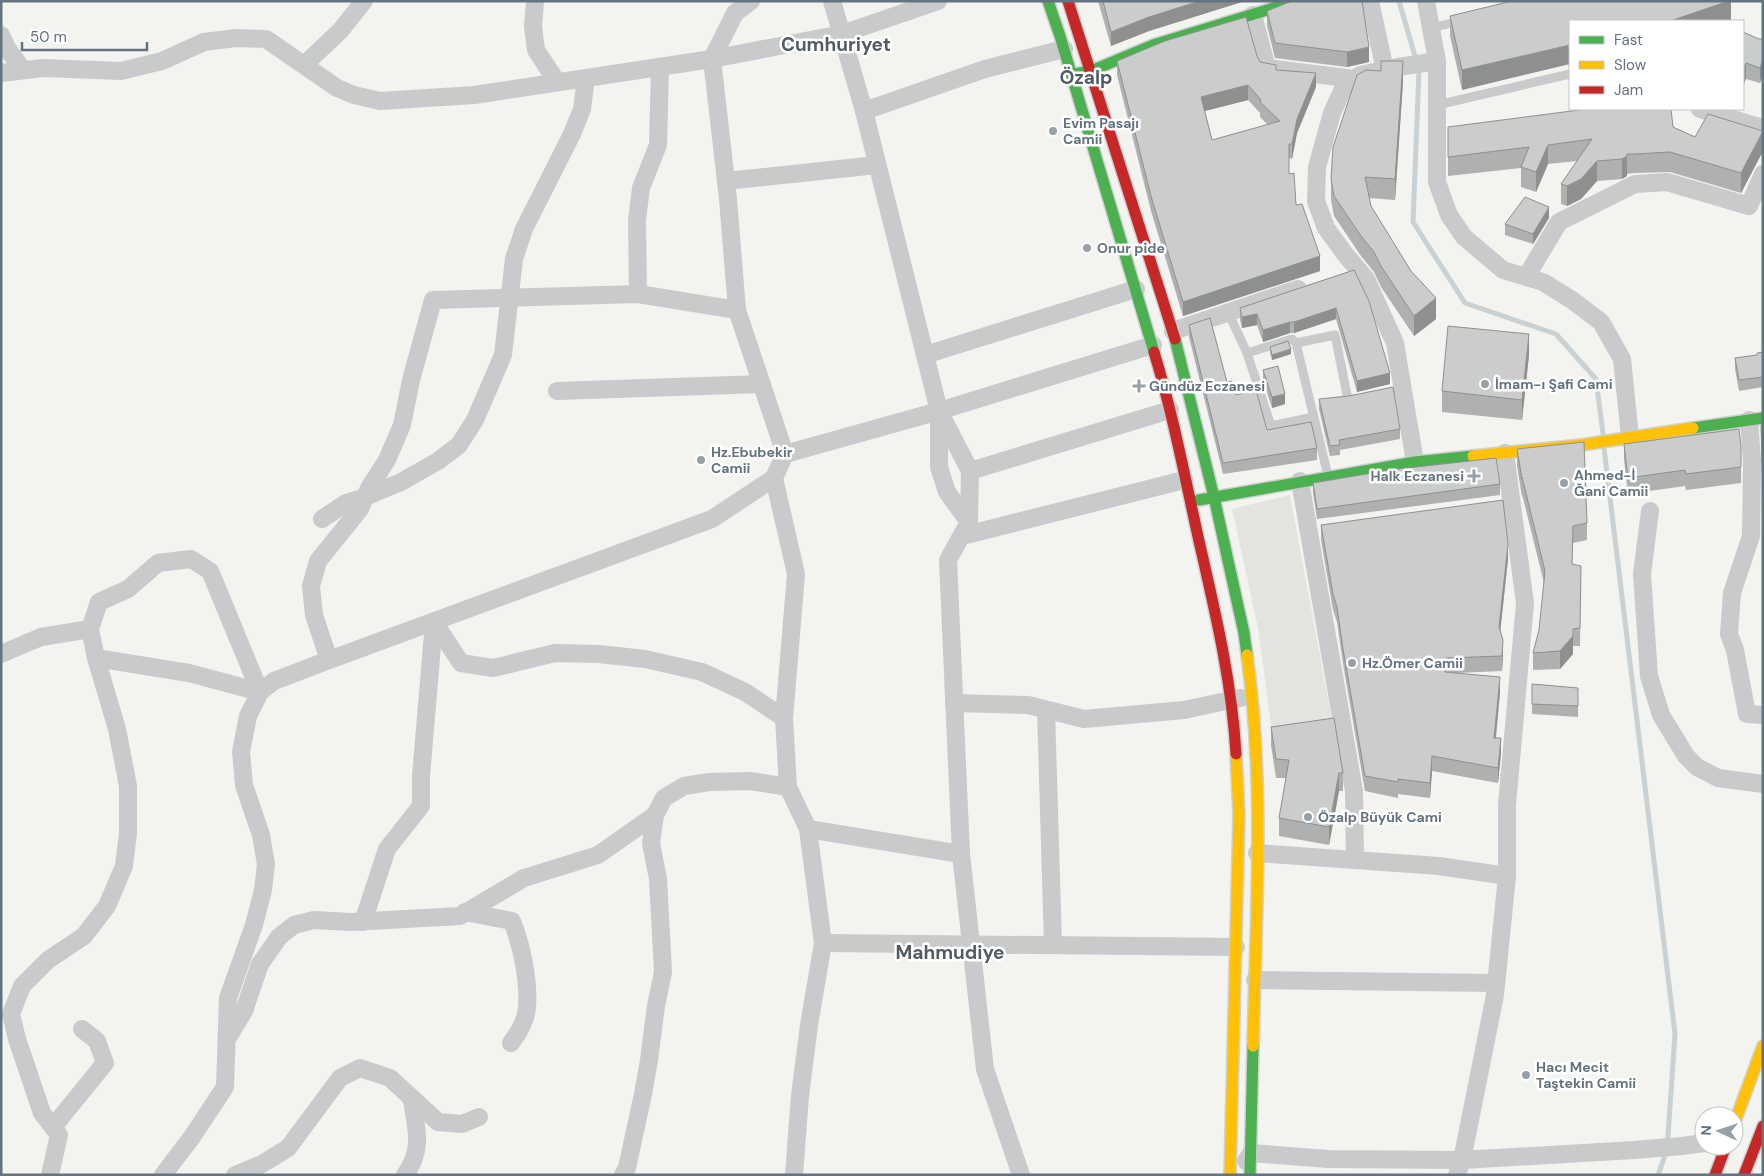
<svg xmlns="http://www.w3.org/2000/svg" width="1764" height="1176" font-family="'DM Sans',sans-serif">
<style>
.green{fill:#e2e5df}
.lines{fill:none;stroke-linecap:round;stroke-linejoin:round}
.stream{stroke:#c9d1d3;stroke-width:5}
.fast-casing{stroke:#d0d1d1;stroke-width:14}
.slow-casing{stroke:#d0d1d1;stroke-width:14}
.jam-casing{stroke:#d0d1d1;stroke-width:14}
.lane{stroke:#c8cacb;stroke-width:9}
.street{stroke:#c8cacb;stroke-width:18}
.fast{stroke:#4caf50;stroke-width:11}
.slow{stroke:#ffc107;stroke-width:11}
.jam{stroke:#c62828;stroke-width:11}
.wall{fill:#afb0b0;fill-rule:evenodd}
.shaded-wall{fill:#8e9090}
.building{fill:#cbcdcd;stroke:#8e9090;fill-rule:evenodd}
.poi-dot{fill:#95a0a7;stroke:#fff;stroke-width:2}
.labels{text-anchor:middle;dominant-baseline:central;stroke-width:5;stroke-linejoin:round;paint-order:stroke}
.poi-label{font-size:14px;font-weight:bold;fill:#637380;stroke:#fff;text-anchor:start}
.district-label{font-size:19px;font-weight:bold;fill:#515c65;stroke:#fff}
</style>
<rect width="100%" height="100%" fill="#f3f3f0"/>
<!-- green -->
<path class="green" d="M1290,495l44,236 -61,9 -15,-112 -26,-119z"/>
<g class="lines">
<!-- stream -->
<g class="stream">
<path d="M1399,1l20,69 -6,152 52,81 91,31 40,45 7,55"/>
<path d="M1604,448l71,586 -8,116 -9,25"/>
</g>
<!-- fast casing -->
<g class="fast-casing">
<g id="fast">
<path d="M1048,1l12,35 94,316"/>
<path d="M1075,74l16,-3 62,-26 143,-44"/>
<path d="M1175,339l39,158 30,136 3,22"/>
<path d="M1693,428l70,-10"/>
<path d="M1199,500l216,-38 58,-6"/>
<path d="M1250,1175l3,-129"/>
</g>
</g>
<!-- slow casing -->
<g class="slow-casing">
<g id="slow">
<path d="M1473,456l108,-11 112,-17"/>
<path d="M1247,655c18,129 9,261 6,391"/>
<path d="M1734,1124l29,-78"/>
<path d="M1230,1175l9,-360 -3,-61"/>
</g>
</g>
<!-- jam casing -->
<g class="jam-casing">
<g id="jam">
<path d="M1068,1l107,338"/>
<path d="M1154,352c19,62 31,126 45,189 16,70 33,141 37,213"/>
<path d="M1715,1175l11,-29"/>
<path d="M1744,1175l19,-49"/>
</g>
</g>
<!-- lane -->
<g class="lane">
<path d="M1431,28l29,-7"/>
<path d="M1437,105l133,-31"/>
<path d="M1228,312l19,41 24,73 42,-9"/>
<path d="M1247,353l45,-14 4,4"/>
<path d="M1328,476l-32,-133 39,-8 13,65 6,-1"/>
</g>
<!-- street -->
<g class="street">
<path d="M535,1l-2,25 3,24 21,32"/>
<path d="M751,1l-16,12 -23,46 16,140 9,111 48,144 -11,24 22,96 -12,144 4,69 20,42 15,114 -14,82 -9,71 -6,79"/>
<path d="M832,1l32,110 75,300v56l8,25 22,30"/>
<path d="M1370,1l15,69"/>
<path d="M1426,1l11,60v121l12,33 15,22 39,33 40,12 29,18 29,22 21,37 8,78"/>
<path d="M1253,15l14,53 87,11"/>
<path d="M1,35l6,13 16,22"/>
<path d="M304,65l36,-34 24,-30"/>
<path d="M1,73l42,-5 78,3 41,-10 42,-19 32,-4 30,1 71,49 17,7 26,6 94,-6 238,-36 130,-25 96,-33"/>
<path d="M1700,109l63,19"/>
<path d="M864,111l121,-42 79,-20"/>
<path d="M726,181l151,-16"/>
<path d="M1526,277l33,-55 76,-38 32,-2 82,24 14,-32"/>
<path d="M638,294l-1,-74 4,-32 17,-43 2,-78"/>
<path d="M1173,331l125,-42"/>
<path d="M925,355l211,-66"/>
<path d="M557,391l205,-7"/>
<path d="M939,411l31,60 -1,51 -21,38 13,294 24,215 36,106"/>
<path d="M1749,420l3,41 -1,75 -19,57 -3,41 6,16 12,64 16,1"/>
<path d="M785,454l154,-43 214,-66"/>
<path d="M1415,462l-20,-119 -29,-64 -21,-25 -19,-26 -10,-27 1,-34 15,-54 11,-24 11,-10 6,-4 38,-8 39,-6"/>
<path d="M970,471l200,-61"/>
<path d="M1300,481l54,310 1,69"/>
<path d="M1650,511l-8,63 7,102 12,39 25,41 11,11 21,11 45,6"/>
<path d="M322,519l24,-16 19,-6 36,-15 37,-21 21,-16 16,-25 28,-65 11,-96 10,-30 48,-95 10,-25 4,-31"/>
<path d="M962,536l222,-56"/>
<path d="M1,654l40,-17 49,-8 9,-27 29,-13 30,-26 33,-4 19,12 50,121"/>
<path d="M96,658l93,15 71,19"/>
<path d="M329,660l-15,-45 -3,-29 7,-25 42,-52 9,-21 18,-28 15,-35 9,-45 22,-80 205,-6 99,16"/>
<path d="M954,703l74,2 56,14 100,-9 56,-12"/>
<path d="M1046,710l7,235"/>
<path d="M808,829l153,25"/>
<path d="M1257,853l182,13 68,10"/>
<path d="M465,912l47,9c10,25 17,60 15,86 -1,14 -8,25 -16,36"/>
<path d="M363,922l24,-73 34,-43v-30l13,-154 27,41 32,5 62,-15 44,1 46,5 57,13 43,20 39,26"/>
<path d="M823,943l413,4"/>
<path d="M1255,980l241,3"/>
<path d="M227,1039l17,-28 16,-47 19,-27 15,-12 20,-5 37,2 109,-6 64,-38 74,-23 57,-40 9,-17 20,-12 25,-4 41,-1 38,6"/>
<path d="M53,1127l52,-64 -8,-22 -15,-12"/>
<path d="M1246,1161l5,-8 77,6 134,1 172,-10 48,-4 22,-3"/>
<path d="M50,1175l9,-40 -17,-22 -25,-74 -6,-25 11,-28 26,-26 36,-24 23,-30 17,-40 4,-33v-47l-11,-57 -21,-71 -6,-29"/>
<path d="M163,1175l29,-38 33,-50 3,-89 26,-73 9,-35 3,-26 -5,-29 -17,-50 -3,-33 7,-36 12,-24 14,-11 55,-21 383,-141 62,-41"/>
<path d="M235,1175l27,-11 26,-16 52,-70 20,-10 30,10 48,44 24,2 17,-7"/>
<path d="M405,1175c19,-26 11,-47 7,-75"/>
<path d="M623,1175l4,-7 16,-74 6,-34 7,-54 7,-34 -5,-93 -7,-36 4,-28"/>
<path d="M1457,1175l5,-15 33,-165 12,-119v-71l18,-202 -20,-150"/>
</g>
<!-- fast -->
<use href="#fast" class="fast"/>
<!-- slow -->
<use href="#slow" class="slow"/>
<!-- jam -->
<use href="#jam" class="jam"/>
</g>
<!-- wall -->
<g class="wall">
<path d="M1098,1h147l-96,30 -38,15z"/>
<path d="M1731,1v19l-3,1h-158l-108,69 -12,-54v-20z"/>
<path d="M1267,11l102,51 -22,5 -72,-9 -8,-32z"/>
<path d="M1743,32l16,7h4l-3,44 -14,-4z"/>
<path d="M1257,56l3,6 16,8 40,17 -19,46 -5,26 -3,-1v16l7,31 24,66 -137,45 -32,-105 -34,-136v-14zM1248,100l12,13v4l8,8 -56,15 -7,-29z"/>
<path d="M1403,82l-8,118 -26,-2 2,8 65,113 -22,17 -33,-49 -7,-15 -13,-16 -27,-40 -3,-16v-21z"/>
<path d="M1763,103v13h-1v-10z"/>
<path d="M1448,127h225l22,10 68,14 -22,42 -71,-21 -36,1 -7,1v2l-5,3 -25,2 -16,18 -14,7 -6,-2v-20l16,-23 -29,3 -12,28 -15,-5v-19l-73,8z"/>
<path d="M1549,218l-16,26 -28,-9v-11z"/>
<path d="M1354,270l36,114 -33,8 -21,-73 -42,14h-4l-27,9 -6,-17 -15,3 -2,-8v-12z"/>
<path d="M1189,325l47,70 31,35 50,18v12l-94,14 -34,-137z"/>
<path d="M1270,347l21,7 -19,6 -2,-7z"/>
<path d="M1763,352v35l-24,4 -4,-22v-11l22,-3z"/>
<path d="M1529,355l-7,65 -80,-8v-21z"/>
<path d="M1263,370l22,34 -13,4 -9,-28z"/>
<path d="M1319,399l81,30v10l-60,11v5l-10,1 -11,-47z"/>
<path d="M1763,424v56h-1l-1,-55z"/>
<path d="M1624,444l117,2v37l-55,7 -1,-4 -57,8 -4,-34z"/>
<path d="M1517,449l70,74v17l-14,3 -1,21 9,2 -1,80h-7v8l-13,15 -27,1v-17l6,-23 5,-47 -22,-89v3l-5,-31z"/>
<path d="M1313,483l187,1v11l-183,24 -4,-26z"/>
<path d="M1321,525l187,34 -8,72 3,24 -1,16 -45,2 43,19 -4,46 5,15 -3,30 -66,-12 -2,27 -32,-4v4l-33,-7 -22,-127 -6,-42 -4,-12 -12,-70z"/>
<path d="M1532,684l46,4v29l-46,-3z"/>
<path d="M1271,727l72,46v18h-4l-10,54 -50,-9v-18l7,-40h-10l-5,-33z"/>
</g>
<!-- shaded-wall -->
<g class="shaded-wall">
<path d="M1200,1h45l-96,30 -38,15v-14l38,-15z"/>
<path d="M1729,1h2v19l-3,1h-58z"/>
<path d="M1570,45v19l-108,26v-20z"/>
<path d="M1369,47v15l-22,5v-15z"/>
<path d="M1763,59v16l-3,8v-15z"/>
<path d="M1403,61v21l-8,118v-21z"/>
<path d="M1746,63v16l-3,8v-16z"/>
<path d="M1316,73v14l-19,46 -5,26v-15l5,-25z"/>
<path d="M1248,85v15l-47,12v-15z"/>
<path d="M1763,131v20l-22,42v-20z"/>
<path d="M1548,145v19l-12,28v-20z"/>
<path d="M1627,156v20l-5,3v-20z"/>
<path d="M1597,161v20l-16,18 -14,7v-20z"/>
<path d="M1549,207v11l-16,26v-10z"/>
<path d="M1320,256v15l-137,45v-14z"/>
<path d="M1436,298v21l-22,17v-20z"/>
<path d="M1336,308v11l-42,14v-11z"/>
<path d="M1257,314v11l-15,3v-11z"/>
<path d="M1290,322v11l-27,9v-12z"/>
<path d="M1529,334v21l-7,65v-20z"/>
<path d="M1291,349v5l-19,6v-5z"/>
<path d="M1390,373v11l-33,8v-11z"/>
<path d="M1285,394v10l-13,4v-11z"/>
<path d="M1508,544v15l-9,84v-16z"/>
<path d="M1573,629v25l-13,15v-18z"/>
<path d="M1503,640v15l-1,16v-15z"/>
<path d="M1500,677v15l-6,62v-16z"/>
<path d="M1501,738v15l-3,30v-15z"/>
<path d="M1432,756v15l-2,27v-15z"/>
<path d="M1339,773v18l-10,54v-18z"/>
</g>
<!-- building -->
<g class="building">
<path d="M1103,1h97l-51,16 -38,15z"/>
<path d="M1292,1h70l7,46 -22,5 -72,-9 -8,-32z"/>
<path d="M1512,1h217l-59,20h-100v24l-108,25 -12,-54z"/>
<path d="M1246,17l11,39 3,6 16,3v5l40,3 -19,46 -5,25h-3v30l5,-1 2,32 6,-1 18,52 -137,46 -32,-106 -34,-135 48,-20zM1248,85l13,15 -1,2 20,19 -68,19 -11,-43z"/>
<path d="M1743,32l16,7h4v20l-3,9 -14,-5 -3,8z"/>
<path d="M1381,61h22l-8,118 -30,-2 6,29 40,65 25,27 -22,18 -33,-50 -7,-14 -13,-16 -27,-40 -3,-17 2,-32 24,-72 9,-5 15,1z"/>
<path d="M1587,109h84l2,18 22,10 13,-23 55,17 -22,42 -71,-21 -36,2h-7v2l-5,3 -25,2 -16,18 -14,7 -6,-2 31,-45 -44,6 -12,27 -15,-5 8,-20 -81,10v-30z"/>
<path d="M1525,197l24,10 -16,27 -28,-10z"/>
<path d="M1354,270l15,31 21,72 -33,8 -21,-73 -42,14h-4l-27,8 -6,-16 -15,3 -2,-9z"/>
<path d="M1210,318l17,64 5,-1 4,14 20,-5 11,40 44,-8 6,26 -94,15 -34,-138z"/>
<path d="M1448,326l81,8 -7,66 -80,-9z"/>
<path d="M1288,341l3,8 -19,6 -2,-8z"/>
<path d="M1763,352v25l-24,3 -4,-22 22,-3v-2z"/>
<path d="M1278,366l7,28 -13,3 -9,-27z"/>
<path d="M1393,387l7,42 -61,11 1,5 -10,1 -11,-47 30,-3z"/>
<path d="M1763,424v38h-1l-1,-37z"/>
<path d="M1739,429l2,17v21l-55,7 -1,-4 -57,8 -4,-34z"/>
<path d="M1584,442l3,81 -14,3 -1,38 9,2 -1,62 -7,1v7l-13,15 -27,2 6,-23 6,-59 -23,-94v2l-5,-30z"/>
<path d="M1496,458l4,26 -183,25 -4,-26 77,-13z"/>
<path d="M1503,500l5,44 -9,83 4,13 -1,16 -56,2 -1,14 55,5 -6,61h7l-3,30 -66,-12 -2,27 -32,-4v3l-33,-6 -22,-127 -6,-42 -4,-13 -12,-69z"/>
<path d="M1532,684l46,4v18l-46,-2z"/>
<path d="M1334,718l9,55h-4l-10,54 -50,-9 10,-58 -13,-1 -5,-32z"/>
</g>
<!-- markers -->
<g class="poi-dot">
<circle cx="1053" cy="131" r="5"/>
<circle cx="1087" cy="248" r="5"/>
<circle cx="1485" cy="384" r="5"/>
<path d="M1136.5 378.5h5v5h5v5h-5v5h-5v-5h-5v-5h5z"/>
<circle cx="701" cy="460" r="5"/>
<path d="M1471.5 468.5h5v5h5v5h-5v5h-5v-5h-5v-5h5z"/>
<circle cx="1564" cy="483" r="5"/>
<circle cx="1352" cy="663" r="5"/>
<circle cx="1308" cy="817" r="5"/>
<circle cx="1526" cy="1075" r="5"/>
</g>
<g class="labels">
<!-- poi labels -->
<g class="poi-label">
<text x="1063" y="123">Evim Pasajı<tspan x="1063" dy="16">Camii</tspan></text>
<text x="1097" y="248">Onur pide</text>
<text x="1495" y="384">İmam-ı Şafi Cami</text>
<text x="1149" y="386">Gündüz Eczanesi</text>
<text x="711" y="452">Hz.Ebubekir<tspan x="711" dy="16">Camii</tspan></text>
<text x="1574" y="475">Ahmed-İ<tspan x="1574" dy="16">Ğani Camii</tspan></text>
<text x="1464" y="476" text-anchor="end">Halk Eczanesi</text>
<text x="1362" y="663">Hz.Ömer Camii</text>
<text x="1318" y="817">Özalp Büyük Cami</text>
<text x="1536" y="1067">Hacı Mecit<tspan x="1536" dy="16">Taştekin Camii</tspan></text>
</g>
<!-- district labels -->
<g class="district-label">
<text x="836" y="44">Cumhuriyet</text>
<text x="1086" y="77">Özalp</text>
<text x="950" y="952">Mahmudiye</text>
</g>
</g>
<!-- border -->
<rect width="1764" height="1176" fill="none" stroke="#637380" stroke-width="5"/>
<!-- legend -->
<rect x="1569" y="20" width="175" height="90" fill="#ffffff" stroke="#c1c7cc"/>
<rect x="1579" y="36" width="25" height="8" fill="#4caf50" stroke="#c1c7cc"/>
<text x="1614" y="45" font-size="15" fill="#637380">Fast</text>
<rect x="1579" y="61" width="25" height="8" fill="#ffc107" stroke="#c1c7cc"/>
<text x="1614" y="70" font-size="15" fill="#637380">Slow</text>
<rect x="1579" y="86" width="25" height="8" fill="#c62828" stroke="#c1c7cc"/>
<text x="1614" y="95" font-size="15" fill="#637380">Jam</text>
<!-- north arrow -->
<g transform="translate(1719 1131) rotate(273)"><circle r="24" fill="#ffffff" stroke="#c1c7cc"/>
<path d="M0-4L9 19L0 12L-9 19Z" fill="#95a0a7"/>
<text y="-8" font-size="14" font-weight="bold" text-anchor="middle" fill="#637380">N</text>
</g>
<!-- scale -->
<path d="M22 42v8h125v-8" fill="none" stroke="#637380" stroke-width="2.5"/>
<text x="30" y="42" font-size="15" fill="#637380" stroke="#ffffff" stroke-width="4" paint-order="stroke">50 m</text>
</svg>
